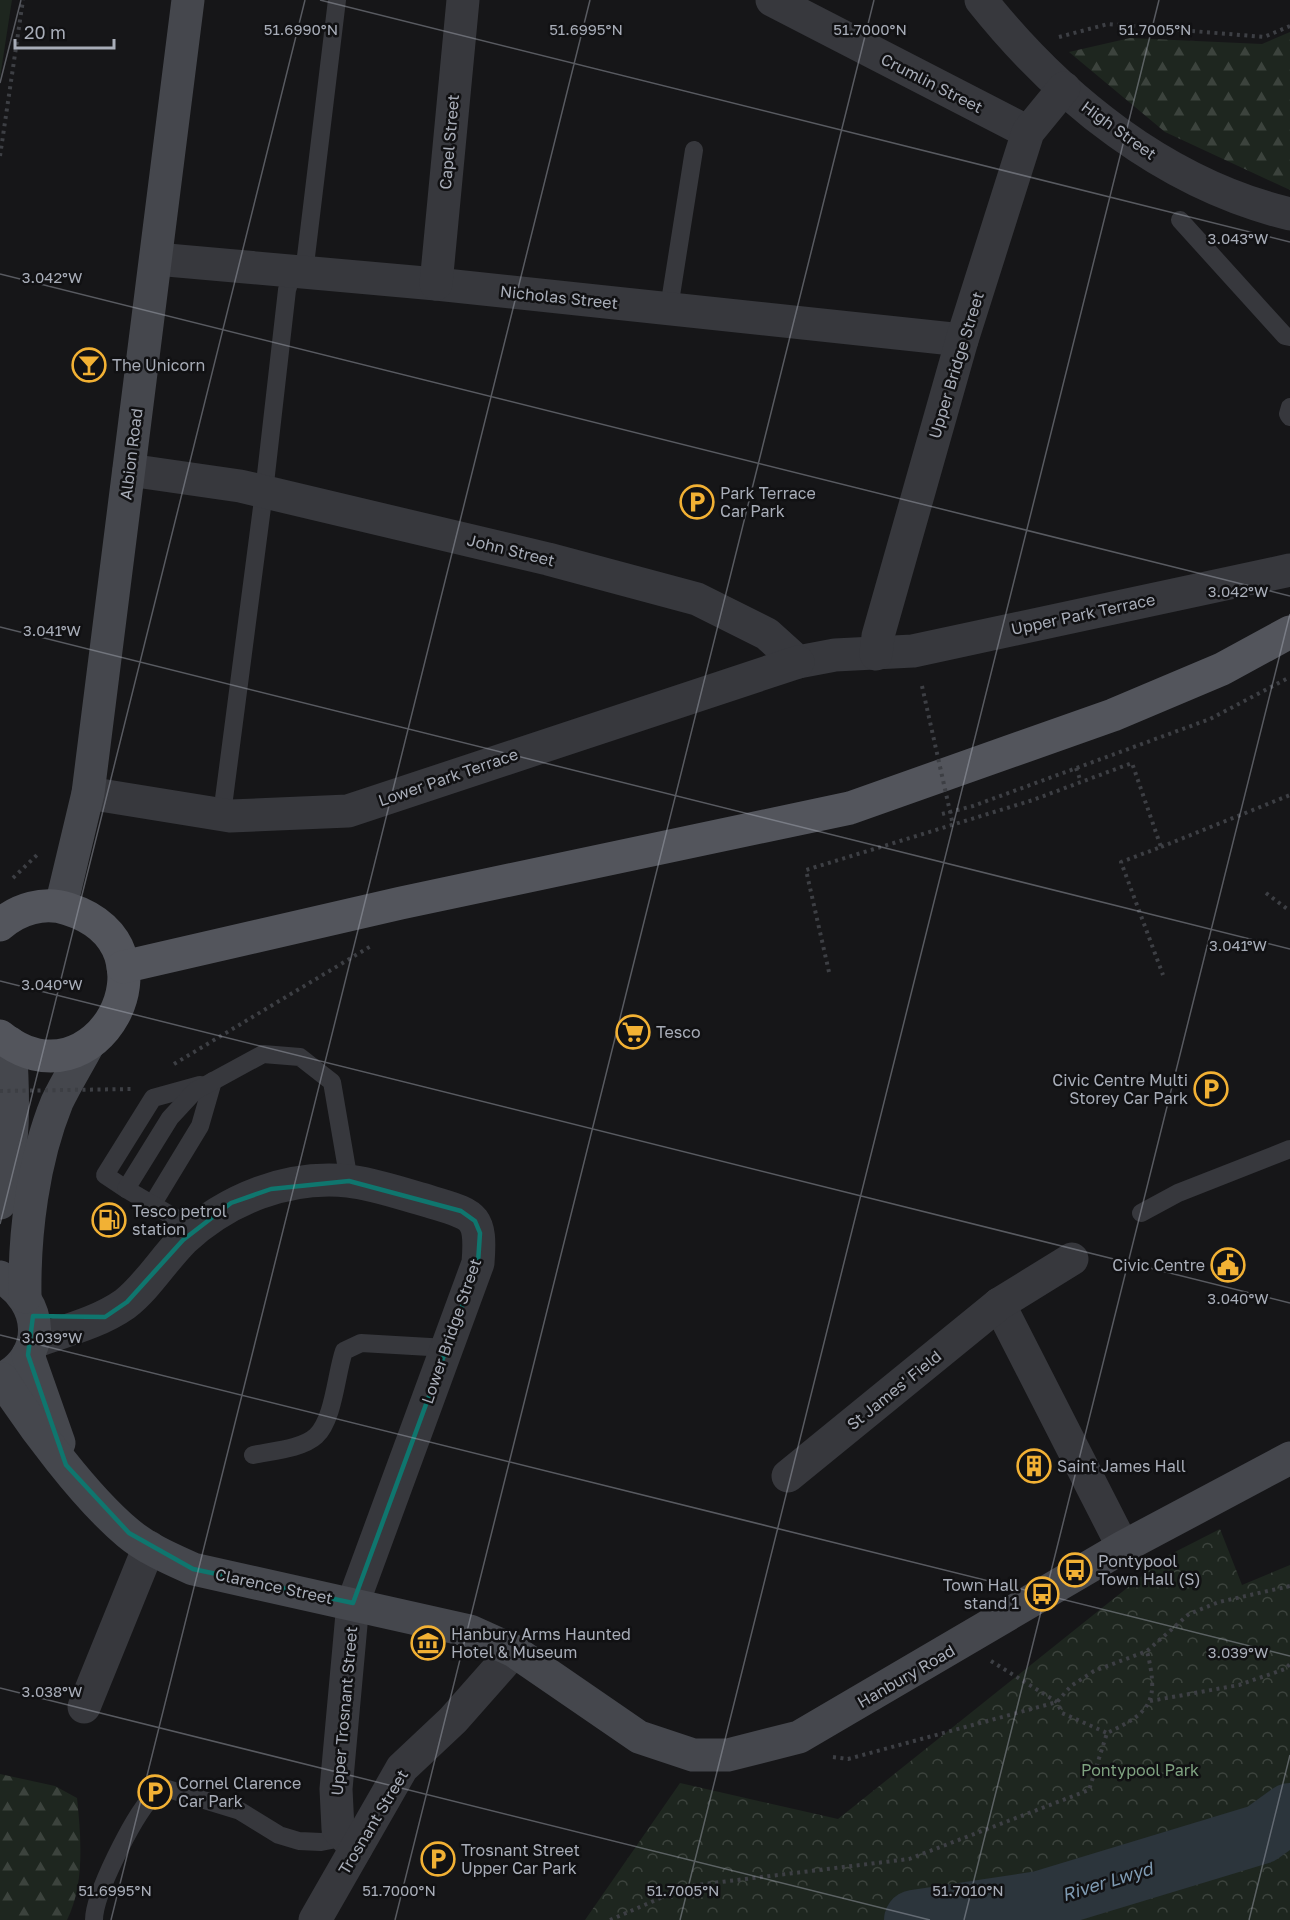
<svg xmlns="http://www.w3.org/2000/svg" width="1290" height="1920" font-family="'Golos Text',sans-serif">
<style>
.grass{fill:#1e261f}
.forest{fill:url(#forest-firs)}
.park{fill:url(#park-crowns)}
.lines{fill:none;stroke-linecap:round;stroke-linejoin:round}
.river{stroke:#2c353c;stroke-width:60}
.path{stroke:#3d3f44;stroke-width:4;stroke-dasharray:3 4.5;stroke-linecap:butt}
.lane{stroke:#37383d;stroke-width:18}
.street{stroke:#37383d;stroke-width:33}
.secondary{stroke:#45474d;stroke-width:33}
.primary{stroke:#53555c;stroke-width:33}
.path-bridge{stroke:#3d3f44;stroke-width:4;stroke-dasharray:3 4.5;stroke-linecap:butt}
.marked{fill:none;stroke:#0f766e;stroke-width:4.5;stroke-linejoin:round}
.ticks{fill:none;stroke:#a8adb8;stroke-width:1.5;stroke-opacity:0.45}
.labels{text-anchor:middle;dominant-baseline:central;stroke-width:5;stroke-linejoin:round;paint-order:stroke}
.street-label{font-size:16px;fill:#a8adb8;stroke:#111113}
.poi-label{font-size:16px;fill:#a8adb8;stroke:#111113;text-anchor:start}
.park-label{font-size:16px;fill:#7fa381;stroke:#111113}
.water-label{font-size:18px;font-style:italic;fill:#7f9bb3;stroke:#111113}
.ticks-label{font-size:15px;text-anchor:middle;fill:#a8adb8;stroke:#111113;stroke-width:5;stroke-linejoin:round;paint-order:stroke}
</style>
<defs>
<pattern id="forest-firs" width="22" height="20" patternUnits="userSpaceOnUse" patternTransform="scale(1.5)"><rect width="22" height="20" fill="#1e261f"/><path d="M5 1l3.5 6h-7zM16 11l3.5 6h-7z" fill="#3c433d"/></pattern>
<pattern id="park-crowns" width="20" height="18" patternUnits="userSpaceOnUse" patternTransform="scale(1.5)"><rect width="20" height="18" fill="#1e261f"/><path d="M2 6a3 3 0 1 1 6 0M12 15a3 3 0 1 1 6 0" fill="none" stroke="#3c433d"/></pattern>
</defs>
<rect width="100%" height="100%" fill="#161618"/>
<!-- grass -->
<path class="grass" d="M0,0h12l-12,78z"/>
<!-- forest -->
<g class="forest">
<path d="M1290,32v158l-125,-58 -96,-80 61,-14 132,6z"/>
<path d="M0,1774l55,12 22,12c4,39 8,86 -10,122h-67z"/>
</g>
<!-- park -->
<path class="park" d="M1220,1529l22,56 48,-20v355h-705l95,-137 158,36 329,-263z"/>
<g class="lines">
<!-- river -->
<path class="river" d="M914,1920l126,-19 221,-67 29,-21"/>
<!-- path -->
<g class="path">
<path d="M1059,37l49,-13 156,13 26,-11"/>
<path d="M0,156l23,-156"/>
<path d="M1076,768l5,14"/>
<path d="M942,814l31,-8 237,-87 80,-42"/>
<path d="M1161,847l129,-52"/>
<path d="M13,878l25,-24"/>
<path d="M1266,893l24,18"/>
<path d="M829,972l-23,-102 227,-70 99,-37 29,84 -40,15 42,113"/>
<path d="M174,1064l197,-118"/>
<path d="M991,1661l66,41 5,11 45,20"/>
<path d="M1150,1701l89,-16 46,-16 5,-5"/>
<path d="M833,1757l15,2 209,-57 14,-16 23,-15 53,-20 42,-37 30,-12 71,-16"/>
<path d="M610,1920l78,-34 221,-27 180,-69 18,-57c45,-21 52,-32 40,-82"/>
</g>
<!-- lane -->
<g class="lane">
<path d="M1180,220l105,116 5,1"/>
<path d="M304,273l33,-273"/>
<path d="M669,308l25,-158"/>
<path d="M1290,407l-2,7 2,3"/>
<path d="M222,814l42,-322 23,-202 6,-19"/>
<path d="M126,1189l-21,-14 48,-77 47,-13"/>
<path d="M152,1205l48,-79 13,-45"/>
<path d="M1141,1213l37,-20 112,-44"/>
<path d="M196,1230l-70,-41 44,-71 25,-27 68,-37 37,3 32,25 17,99"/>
<path d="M253,1455c18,-4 49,-6 63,-19 18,-17 20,-62 28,-85l17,-8 86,5"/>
<path d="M94,1920c0,-26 39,-102 57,-122 4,-5 11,-7 17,-9l72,22 39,24 20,6 22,1 25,-5"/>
</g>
<!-- street -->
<g class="street">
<path d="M772,0l256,132"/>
<path d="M981,0c78,98 184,184 309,214"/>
<path d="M156,259l280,25 526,56"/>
<path d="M436,284l27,-284"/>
<path d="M129,470l111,16 308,73 149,40 70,35 31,28 37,-7 78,-4 377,-81"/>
<path d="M876,654l2,-18 84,-296 66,-208 36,-44"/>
<path d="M88,793l142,23 118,-5 450,-149"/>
<path d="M999,1304l124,243"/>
<path d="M33,1342c31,-11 65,-19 92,-38 22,-17 38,-44 58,-64 44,-41 104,-65 165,-59 27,3 54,13 80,20 45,14 54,12 50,62l-125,340 -17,186 2,40 18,19"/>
<path d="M788,1476l211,-172 73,-45"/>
<path d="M84,1707l65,-160"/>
<path d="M315,1920l87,-152 51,-48 61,-69"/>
</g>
<!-- secondary -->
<g class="secondary">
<path d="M61,906l27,-113 100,-793"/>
<path d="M0,1203c15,-53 14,-105 10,-160"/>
<path d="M0,1277c44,24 48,80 0,103"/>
<path d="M25,1297c-1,-64 8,-136 32,-195 9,-19 21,-38 31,-57"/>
<path d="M28,1355l31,88"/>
<path d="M2,1379c31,48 83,118 126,154 19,16 43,26 65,36l277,62 44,20 125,86 54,18h35l71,-18 324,-190 167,-89"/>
</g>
<!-- primary -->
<g class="primary">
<path d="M0,925c18,-16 44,-24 68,-16 118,37 27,204 -68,127"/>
<path d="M123,967l278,-64 449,-95 263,-93 109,-46 68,-37"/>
</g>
<!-- path-bridge -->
<g class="path-bridge">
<path d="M922,686l31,139"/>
<path d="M0,1091l132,-2"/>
</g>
</g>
<!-- marked area -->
<path class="marked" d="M349,1181l112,30 14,10 5,12 -2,30 -125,340 -160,-34 -64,-36 -63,-68 -38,-110 5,-39 72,1 22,-15 56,-62 48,-37 40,-14z"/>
<!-- ticks -->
<path class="ticks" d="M320,0l970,242M0,83l21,-83M0,274l1290,322M0,627l1290,322M0,981l1290,322M0,1224l305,-1224M0,1335l1290,321M0,1688l930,232M111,1920l479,-1920M395,1920l479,-1920M680,1920l479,-1920M964,1920l326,-1306M1249,1920l41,-165"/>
<!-- icons -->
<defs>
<g id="bar-ring" transform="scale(1.725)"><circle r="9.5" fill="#111113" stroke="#f2b134" stroke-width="1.5"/><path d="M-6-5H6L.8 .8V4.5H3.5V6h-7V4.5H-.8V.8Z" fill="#f2b134"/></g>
<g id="parking-ring" transform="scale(1.725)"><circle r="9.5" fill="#111113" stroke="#f2b134" stroke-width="1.5"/><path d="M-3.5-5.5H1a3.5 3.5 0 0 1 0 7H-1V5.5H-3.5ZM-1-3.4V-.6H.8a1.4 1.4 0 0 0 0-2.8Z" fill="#f2b134"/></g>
<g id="supermarket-ring" transform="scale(1.725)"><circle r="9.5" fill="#111113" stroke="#f2b134" stroke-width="1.5"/><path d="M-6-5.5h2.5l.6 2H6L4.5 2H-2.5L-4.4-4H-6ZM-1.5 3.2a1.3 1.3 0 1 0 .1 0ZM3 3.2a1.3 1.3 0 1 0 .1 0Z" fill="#f2b134"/></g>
<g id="fuel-ring" transform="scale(1.725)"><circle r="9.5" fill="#111113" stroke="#f2b134" stroke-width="1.5"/><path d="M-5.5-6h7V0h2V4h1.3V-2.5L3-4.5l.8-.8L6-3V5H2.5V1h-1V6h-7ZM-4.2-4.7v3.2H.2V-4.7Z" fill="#f2b134"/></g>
<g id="civic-ring" transform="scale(1.725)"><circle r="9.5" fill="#111113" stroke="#f2b134" stroke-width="1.5"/><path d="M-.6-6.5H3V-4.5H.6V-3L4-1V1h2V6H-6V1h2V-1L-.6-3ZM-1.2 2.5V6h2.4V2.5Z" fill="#f2b134"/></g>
<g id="building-ring" transform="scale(1.725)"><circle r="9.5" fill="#111113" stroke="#f2b134" stroke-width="1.5"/><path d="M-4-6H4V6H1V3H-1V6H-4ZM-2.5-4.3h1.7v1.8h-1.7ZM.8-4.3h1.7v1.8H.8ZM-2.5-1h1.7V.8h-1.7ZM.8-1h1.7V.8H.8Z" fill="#f2b134"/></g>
<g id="bus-ring" transform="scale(1.725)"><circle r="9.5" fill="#111113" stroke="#f2b134" stroke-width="1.5"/><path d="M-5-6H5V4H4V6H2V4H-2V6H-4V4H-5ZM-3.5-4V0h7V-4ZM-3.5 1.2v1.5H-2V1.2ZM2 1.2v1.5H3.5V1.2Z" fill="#f2b134"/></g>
<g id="museum-ring" transform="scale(1.725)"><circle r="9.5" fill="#111113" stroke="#f2b134" stroke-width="1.5"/><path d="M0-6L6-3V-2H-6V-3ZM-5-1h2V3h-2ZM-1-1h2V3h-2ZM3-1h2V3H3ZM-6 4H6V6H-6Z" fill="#f2b134"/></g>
</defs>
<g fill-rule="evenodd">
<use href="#bar-ring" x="89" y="365"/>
<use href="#parking-ring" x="697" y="502"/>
<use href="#supermarket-ring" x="633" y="1032"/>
<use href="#parking-ring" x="1211" y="1089"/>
<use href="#fuel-ring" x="109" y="1220"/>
<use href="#civic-ring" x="1228" y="1265"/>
<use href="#building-ring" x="1034" y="1466"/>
<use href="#bus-ring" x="1075" y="1570"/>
<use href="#bus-ring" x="1042" y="1594"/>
<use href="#museum-ring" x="428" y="1643"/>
<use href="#parking-ring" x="155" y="1792"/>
<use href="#parking-ring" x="438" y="1859"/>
</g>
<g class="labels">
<!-- street labels -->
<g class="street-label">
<text transform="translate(932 83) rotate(27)">Crumlin Street</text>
<text transform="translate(1119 130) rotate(36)">High Street</text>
<text transform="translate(449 142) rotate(-85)">Capel Street</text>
<text transform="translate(559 297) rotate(6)">Nicholas Street</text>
<text transform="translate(956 365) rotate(-73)">Upper Bridge Street</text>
<text transform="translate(131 454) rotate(-83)">Albion Road</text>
<text transform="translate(511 550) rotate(14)">John Street</text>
<text transform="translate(1083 614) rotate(-12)">Upper Park Terrace</text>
<text transform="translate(448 777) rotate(-19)">Lower Park Terrace</text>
<text transform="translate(451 1331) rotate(-71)">Lower Bridge Street</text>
<text transform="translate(894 1390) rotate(-39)">St James' Field</text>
<text transform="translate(274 1586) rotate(12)">Clarence Street</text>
<text transform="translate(906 1676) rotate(-30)">Hanbury Road</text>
<text transform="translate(344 1711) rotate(-85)">Upper Trosnant Street</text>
<text transform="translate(373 1822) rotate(-59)">Trosnant Street</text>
</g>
<!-- poi labels -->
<g class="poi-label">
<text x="112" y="365">The Unicorn</text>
<text x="720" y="493">Park Terrace<tspan x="720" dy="18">Car Park</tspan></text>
<text x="656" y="1032">Tesco</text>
<text x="1188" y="1080" text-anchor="end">Civic Centre Multi<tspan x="1188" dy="18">Storey Car Park</tspan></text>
<text x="132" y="1211">Tesco petrol<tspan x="132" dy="18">station</tspan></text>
<text x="1205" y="1265" text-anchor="end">Civic Centre</text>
<text x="1057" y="1466">Saint James Hall</text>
<text x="1098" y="1561">Pontypool<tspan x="1098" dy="18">Town Hall (S)</tspan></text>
<text x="1019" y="1585" text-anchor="end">Town Hall<tspan x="1019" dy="18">stand 1</tspan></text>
<text x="451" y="1634">Hanbury Arms Haunted<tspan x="451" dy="18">Hotel &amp; Museum</tspan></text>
<text x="178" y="1783">Cornel Clarence<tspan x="178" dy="18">Car Park</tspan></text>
<text x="461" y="1850">Trosnant Street<tspan x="461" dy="18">Upper Car Park</tspan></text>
</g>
<!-- park labels -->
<g class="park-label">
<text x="1140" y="1770">Pontypool Park</text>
</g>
<!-- water labels -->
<g class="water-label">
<text transform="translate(1107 1881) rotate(-17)">River Lwyd</text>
</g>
</g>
<g class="ticks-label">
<text x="301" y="35">51.6990°N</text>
<text x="586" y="35">51.6995°N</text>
<text x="870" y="35">51.7000°N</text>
<text x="1155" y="35">51.7005°N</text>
<text x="1238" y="244">3.043°W</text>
<text x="52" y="283">3.042°W</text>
<text x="1238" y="597">3.042°W</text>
<text x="52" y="636">3.041°W</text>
<text x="1238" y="951">3.041°W</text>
<text x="52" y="990">3.040°W</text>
<text x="1238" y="1304">3.040°W</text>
<text x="52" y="1343">3.039°W</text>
<text x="1238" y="1658">3.039°W</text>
<text x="52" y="1697">3.038°W</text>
<text x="115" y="1896">51.6995°N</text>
<text x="399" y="1896">51.7000°N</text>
<text x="683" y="1896">51.7005°N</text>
<text x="968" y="1896">51.7010°N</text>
</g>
<!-- scale -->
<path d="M15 39v9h99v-9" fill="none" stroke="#a8adb8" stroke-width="3"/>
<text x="24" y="39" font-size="18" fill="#a8adb8" stroke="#111113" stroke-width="4.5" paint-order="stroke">20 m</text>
</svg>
